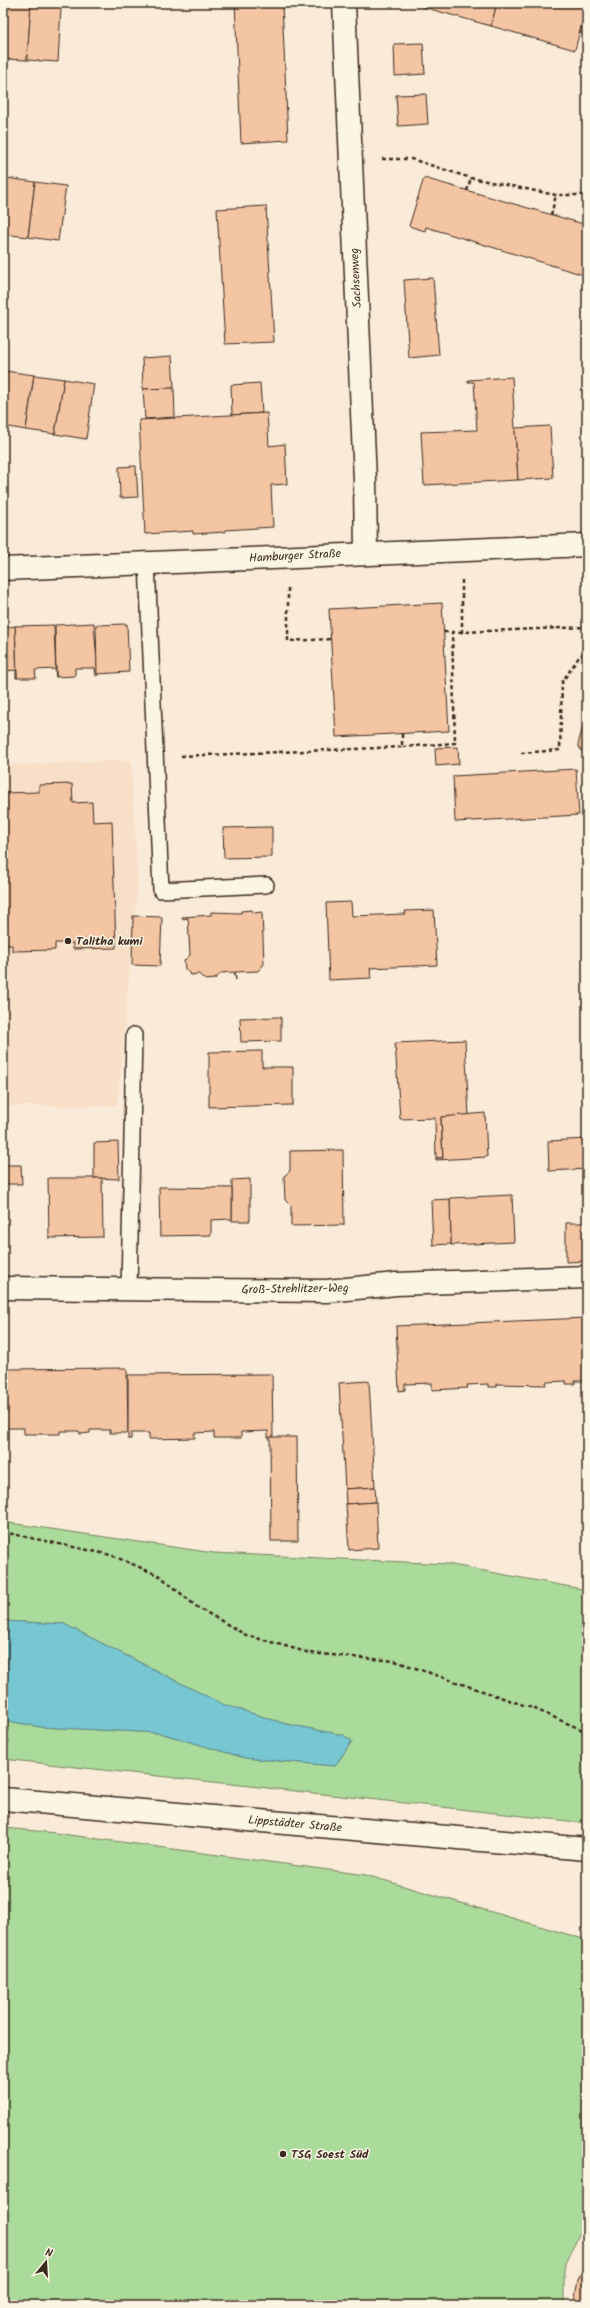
<svg xmlns="http://www.w3.org/2000/svg" width="590" height="2308" font-family="Kalam,sans-serif">
<style>
.built{fill:#f8e0c8}
.green{fill:#abdb9b;stroke:#73825c}
.water{fill:#77c7d3;stroke:#5f888b}
.building{fill:#f4c5a3;stroke:#3b2a1e}
.lines{fill:none;stroke-linecap:round;stroke-linejoin:round}
.lane-casing{stroke:#3b2a1e;stroke-width:18}
.street-casing{stroke:#3b2a1e;stroke-width:25}
.secondary-casing{stroke:#3b2a1e;stroke-width:25}
.path{stroke:#3b2a1e;stroke-width:2.5;stroke-dasharray:4 3;stroke-linecap:butt}
.lane{stroke:#fcf5e5;stroke-width:15}
.street{stroke:#fcf5e5;stroke-width:22}
.secondary{stroke:#fcf5e5;stroke-width:22}
.poi-dot{fill:#3b2a1e;stroke:#fcf5e5;stroke-width:1.5}
.labels{text-anchor:middle;dominant-baseline:central;stroke-width:3;stroke-linejoin:round;paint-order:stroke}
.street-label{font-size:12px;fill:#3b2a1e;stroke:#fcf5e5}
.poi-label{font-size:12px;font-weight:bold;fill:#3b2a1e;stroke:#fcf5e5;text-anchor:start}
</style>
<rect width="100%" height="100%" fill="#faebd8"/>
<filter id="ink" filterUnits="userSpaceOnUse"><feTurbulence type="fractalNoise" baseFrequency=".025" numOctaves="2"/><feDisplacementMap in="SourceGraphic" scale="8" xChannelSelector="R" yChannelSelector="G"/><feConvolveMatrix kernelMatrix="1 2 1 2 8 2 1 2 1" color-interpolation-filters="sRGB"/></filter>
<g filter="url(#ink)">
<!-- built -->
<path class="built" d="M131,760l7,124 -21,222h-114v-341z"/>
<!-- green -->
<g class="green">
<path d="M3,1522l211,31 233,11 140,26v233l-584,-64v-39l37,7 120,6 85,25 90,8 17,-25 -9,-6 -57,-11 -64,-20 -158,-80 -61,-3z"/>
<path d="M3,1828l44,4 319,43 221,65v277l-23,51v37h-561z"/>
</g>
<!-- water -->
<path class="water" d="M3,1621l61,3 158,80 64,20 57,11 9,6 -17,25 -90,-8 -85,-25 -120,-6 -37,-7z"/>
<!-- building -->
<g class="building">
<path d="M3,3l28,1 -4,56 -24,-1z"/>
<path d="M235,3h47l6,137 -47,3z"/>
<path d="M403,3h94l-6,23 -79,-22 -1,1z"/>
<path d="M497,3h90l-12,47 -84,-24z"/>
<path d="M31,4l30,3 -3,55 -31,-2z"/>
<path d="M587,9v26l-7,-2z"/>
<path d="M423,43l2,31 -30,2 -1,-32z"/>
<path d="M426,94l2,30 -30,2 -2,-31z"/>
<path d="M6,178l29,4 -7,55 -25,-3v-34z"/>
<path d="M424,178l163,47v51l-161,-49 -1,4 -16,-5z"/>
<path d="M35,182l31,4 -8,55 -30,-4z"/>
<path d="M266,206l8,136 -49,2 -8,-135z"/>
<path d="M433,278l6,77 -30,3 -5,-78z"/>
<path d="M172,356l2,32 -31,1 -1,-31z"/>
<path d="M5,371l29,4 -8,55 -23,-4v-41z"/>
<path d="M34,375l30,4 -9,55 -29,-4z"/>
<path d="M512,377l6,103 -94,5 -3,-53 56,-2 -3,-48h-6v-2z"/>
<path d="M64,379l30,5 -8,55 -31,-5z"/>
<path d="M260,383l2,30 -30,2 -1,-30z"/>
<path d="M174,388l1,29 -30,2 -2,-30z"/>
<path d="M267,413l2,33 16,-2 2,40 -16,1 2,42 -48,3v2l-32,2v-3l-48,3 -6,-114z"/>
<path d="M550,426l3,52 -35,2 -3,-52z"/>
<path d="M136,466l2,31 -18,1 -1,-31z"/>
<path d="M442,603l7,128 -113,6 -7,-128z"/>
<path d="M94,623l4,52 -2,1 -1,-8h-20v8l-19,1 -1,-52z"/>
<path d="M127,624l2,48 -32,2 -1,-49z"/>
<path d="M54,625l2,52 -1,-8 -20,1 1,8h-19l-2,-52z"/>
<path d="M15,626l2,52h-1v-8l-13,1v-43z"/>
<path d="M587,710v50l-9,-15z"/>
<path d="M458,747l1,17 -23,2 -1,-18z"/>
<path d="M576,769l3,46 -124,7 -2,-46z"/>
<path d="M72,784l1,19 19,-1 1,20 19,-1 4,127 -43,1v-6h-18v7l-43,1v-6h-9v-152l36,-1v-7z"/>
<path d="M272,827v30l-48,1 -1,-30z"/>
<path d="M351,902l1,14 54,-2 -1,-3 29,-1 3,55 -67,3 1,10 -42,2 -3,-77z"/>
<path d="M252,910l1,3 9,-1 2,52 -6,7 -23,1 1,8 -2,-8 -13,1 -6,6 -10,1 -6,-6 -8,1 -6,-6 -1,-8 6,-6 -2,-37 -6,1v-2l29,-2v-3l30,1v-2z"/>
<path d="M133,916l29,1 -2,49 -28,-1z"/>
<path d="M281,1017v24l-40,1 -1,-24z"/>
<path d="M465,1040l4,76 -28,1 2,41h-7l-1,-40 -35,1 -5,-76z"/>
<path d="M262,1051v16h31v38l-84,2v-55z"/>
<path d="M485,1113l2,44 -51,3v-2h7l-2,-41z"/>
<path d="M587,1139v30l-38,2 -1,-30z"/>
<path d="M118,1142l1,37 -25,-1v-35z"/>
<path d="M343,1150l1,75 -53,1v-20l-6,-6 -1,-24 6,-5v-20z"/>
<path d="M4,1165h17l1,19h-17z"/>
<path d="M3,1176h2l1,57h-3z"/>
<path d="M48,1178h54l1,59 -54,1z"/>
<path d="M250,1179v42h-18v-41z"/>
<path d="M159,1187l73,1v31l-21,1v15l-51,1z"/>
<path d="M512,1195l2,47 -63,3 -1,-47z"/>
<path d="M450,1199l1,45 -18,1 -2,-45z"/>
<path d="M566,1223h21v38l-21,1z"/>
<path d="M587,1318v63h-12v3h-9v-3l-20,1v3l-49,-1v3h-9v-3l-21,1 1,3 -36,2v-7l-27,1v6l-6,1 -3,-65z"/>
<path d="M127,1368l1,65h-18v-3h-20v3l-10,1 -1,-3h-19v3h-36v-6h-21v-59z"/>
<path d="M272,1374l1,63 -5,1v-7l-27,1v6h-27v-6l-20,1 1,5 -46,1v-6h-18v6h-3v-64z"/>
<path d="M369,1381l6,106 -30,2 -6,-106z"/>
<path d="M270,1437h27l1,104h-27z"/>
<path d="M375,1487l1,15 -30,2 -1,-15z"/>
<path d="M376,1502l2,46 -29,2 -3,-46z"/>
<path d="M587,2257v48h-3l-9,-7 3,-18z"/>
</g>
<g class="lines">
<!-- lane casing -->
<g class="lane-casing">
<g id="lane">
<path d="M147,563l14,327 105,-5"/>
<path d="M129,1290l5,-255"/>
</g>
</g>
<!-- street casing -->
<g class="street-casing">
<g id="street">
<path d="M344,3l21,477 1,73"/>
<path d="M3,569l584,-24"/>
<path d="M3,1288l324,3 69,-7 191,-7"/>
</g>
</g>
<!-- secondary casing -->
<g class="secondary-casing">
<path id="secondary" d="M3,1799l584,50"/>
</g>
<!-- path -->
<g class="path">
<path d="M382,159h29l60,19 85,17h31"/>
<path d="M467,191l4,-13"/>
<path d="M551,215l5,-20"/>
<path d="M462,580v52l125,-5"/>
<path d="M288,588v53l43,-2"/>
<path d="M444,632h18"/>
<path d="M402,734v13l53,-4 -3,-111"/>
<path d="M521,753l39,-3 2,-68 17,-25 8,-6"/>
<path d="M181,756l221,-9"/>
<path d="M3,1532l108,23 49,21 37,31 49,28 64,18 85,8 140,48 52,23"/>
</g>
<!-- lane -->
<use href="#lane" class="lane"/>
<!-- street -->
<use href="#street" class="street"/>
<!-- secondary -->
<use href="#secondary" class="secondary"/>
</g>
</g>
<!-- markers -->
<g class="poi-dot">
<circle cx="68" cy="941" r="4"/>
<circle cx="283" cy="2154" r="4"/>
</g>
<g class="labels">
<!-- street labels -->
<g class="street-label">
<text transform="translate(356 278) rotate(-93)">Sachsenweg</text>
<text transform="translate(295 556) rotate(-3)">Hamburger Straße</text>
<text transform="translate(295 1289) rotate(-1)">Groß-Strehlitzer-Weg</text>
<text transform="translate(295 1824) rotate(5)">Lippstädter Straße</text>
</g>
<!-- poi labels -->
<g class="poi-label">
<text x="76" y="941">Talitha kumi</text>
<text x="291" y="2154">TSG Soest Süd</text>
</g>
</g>
<!-- margin -->
<rect width="590" height="2308" fill="none" stroke="#fcf5e5" stroke-width="16"/>
<rect x="8" y="8" width="574" height="2292" fill="none" stroke="#3b2a1e" stroke-width="1.5" filter="url(#ink)"/>
<!-- north arrow -->
<g transform="translate(46 2262) rotate(18)" stroke="#fcf5e5" stroke-width="3" paint-order="stroke">
<path d="M0-3L7 15L0 10L-7 15Z" fill="#3b2a1e"/>
<text y="-6" font-size="11" font-weight="bold" text-anchor="middle" fill="#3b2a1e">N</text>
</g>
</svg>
